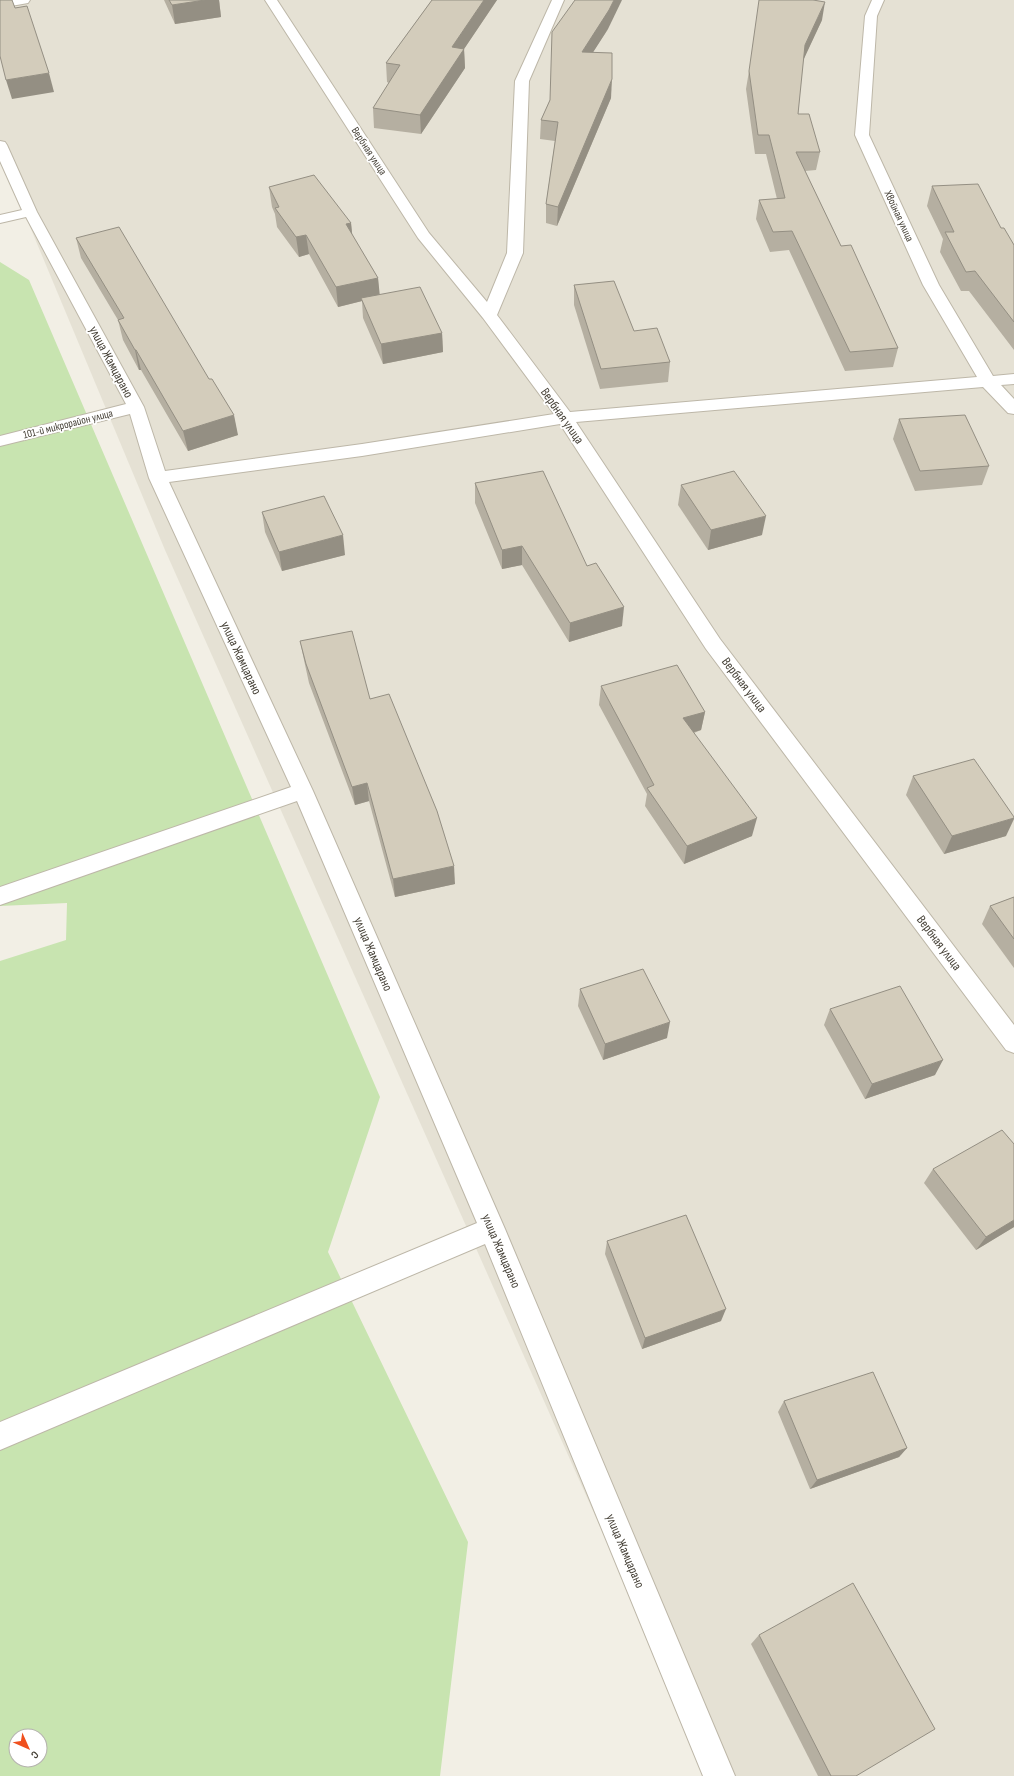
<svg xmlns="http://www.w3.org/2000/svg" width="1014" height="1776" font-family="'Sofia Sans Condensed',sans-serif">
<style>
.residential{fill:#e5e1d4}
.green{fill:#c8e4b0;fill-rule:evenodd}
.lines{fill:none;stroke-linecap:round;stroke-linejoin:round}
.minor-casing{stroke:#bdb7a8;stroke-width:2}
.minor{fill:#fff;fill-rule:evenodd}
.wall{fill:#b5afa1}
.shaded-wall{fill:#948f83}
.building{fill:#d3ccbb;stroke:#948f83}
.labels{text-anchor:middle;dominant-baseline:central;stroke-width:3.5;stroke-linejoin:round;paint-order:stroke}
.far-street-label{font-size:11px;fill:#443f35;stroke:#fff}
.street-label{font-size:13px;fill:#443f35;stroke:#fff}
</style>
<rect width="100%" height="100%" fill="#f2efe5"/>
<!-- residential -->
<path class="residential" d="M0,0h1014v1776h-303l-546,-1226 -165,-395z"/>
<!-- green -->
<path class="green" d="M0,262l29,18 351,817 -52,155 140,290 -28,234h-440v-815l66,-21 1,-37 -67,3zM16,1736h24v24h-24z"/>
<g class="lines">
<!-- minor casing -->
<g class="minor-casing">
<g id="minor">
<path d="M0,0h30l-2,3 -28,5z"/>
<path d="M265,0h12l152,233 58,69 20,-49 8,-172 37,-81h12l-35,81 -6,172 -26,62 73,97 407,-35 -54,-92 -68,-150 10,-119 7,-16h12l-7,16 -8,119 70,150 54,91 21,-2v10l-13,1 13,14v15l-6,-1 -25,-26 -407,35 144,217 294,386v28l-8,-3 -300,-401 -146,-225 -198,32 -193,26 144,309 192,438 230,547h-32l-218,-532 -485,206v-28l477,-199 -180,-422 -297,104v-18l291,-100 -142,-309 -19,-64 -130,32v-10l126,-32 -100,-187 -26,6v-8l22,-5 -22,-49v-20l5,1 2,3 30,67 107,195 21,64 197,-27 192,-30 -71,-96 -65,-80z"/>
</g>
</g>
<!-- minor -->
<use href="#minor" class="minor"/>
</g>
<!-- wall -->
<g class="wall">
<path d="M164,0h55l2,17 -46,7z"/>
<path d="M432,0h65l-33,49 1,19 -44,66 -47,-6 -1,-20 16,-25 -2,-1 -1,-19z"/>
<path d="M822,20l-19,40 -5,54 22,38 -4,18 -11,1 36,75 57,102 -5,19 -48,4 -56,-121 -19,2 -14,-33 3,-19 18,-1 -11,-45h-11l-9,-65 3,-18z"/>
<path d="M608,29l-15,23 18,46 -54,128 -11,-3v-19l9,-63 -15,-2 1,-19 9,-20z"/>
<path d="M932,186l69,42 13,17v105l-45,-59h-8l-21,-39 3,-13 -16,-33z"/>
<path d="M269,187l82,36 1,12 26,43 1,17 63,38 1,19 -60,12 -20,-46 -1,-17 -24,6 -29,-53 -10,3 -22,-30 -2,-13 -3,-7z"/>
<path d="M76,238l162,197 -50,16 -47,-81h-2l-16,-30 -5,-20 -37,-62z"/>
<path d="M574,285l60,46 36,31 -2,20 -68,7 -26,-84z"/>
<path d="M899,419l90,47 -7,19 -67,6 -22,-52z"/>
<path d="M475,483l112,83 35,60 -53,16 -47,-77 -20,4 -27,-66z"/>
<path d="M681,485l81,50 -54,15 -30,-45z"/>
<path d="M262,512l83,43 -63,16 -17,-39z"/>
<path d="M300,641l70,58 85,185 -60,13 -26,-96 -14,4 -46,-122 -5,-23z"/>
<path d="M601,686l104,26 -4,18 -7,3 58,103 -68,28 -39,-58 2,-12 -48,-89z"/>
<path d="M913,776l93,60 -62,18 -38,-59z"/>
<path d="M1014,897v71l-32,-44 8,-18z"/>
<path d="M580,989l87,49 -64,22 -25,-54z"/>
<path d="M830,1009l105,66 -70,24 -41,-74z"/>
<path d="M933,1169l81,58 -38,23 -52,-67z"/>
<path d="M607,1241l114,80 -79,28 -37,-95z"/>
<path d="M784,1401l123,47 -8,9 -89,32 -32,-77z"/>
<path d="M759,1635l97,141h-38l-67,-132z"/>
</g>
<!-- shaded-wall -->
<g class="shaded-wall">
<path d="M205,0h14l2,17 -46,7 -3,-19z"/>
<path d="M484,0h13l-33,49 1,19 -44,66 -1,-19 32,-68z"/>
<path d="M614,0h8l-14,29 -27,42 1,-19z"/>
<path d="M825,2l-3,18 -20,43 3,-18z"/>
<path d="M49,73l5,19 -42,7 -6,-19z"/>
<path d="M612,79l-1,19 -54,128 1,-19z"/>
<path d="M351,223l2,19 -7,-18z"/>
<path d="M306,235l3,19 -10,3 -3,-20z"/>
<path d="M378,278l2,19 -19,1 1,3 -24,6 -2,-20z"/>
<path d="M442,333l1,19 -60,12 -2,-20z"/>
<path d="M135,350h1l5,20h-2z"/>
<path d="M234,415l4,20 -50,16 -5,-20z"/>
<path d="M766,516l-4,19 -54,15 3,-20z"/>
<path d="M343,535l2,20 -63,16 -3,-19z"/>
<path d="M522,546v19l-20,4v-19z"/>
<path d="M624,607l-2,19 -53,16 1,-19z"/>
<path d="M705,712l-4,18 -21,6 3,-18z"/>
<path d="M367,783l2,18 -14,4 -3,-18z"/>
<path d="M757,818l-5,18 -68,28 3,-18z"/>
<path d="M1014,818v1l-8,17 -62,18 8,-18z"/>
<path d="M454,866l1,18 -60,13 -2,-18z"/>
<path d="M670,1022l-3,16 -64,22 2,-16z"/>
<path d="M943,1060l-8,15 -70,24 7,-15z"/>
<path d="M1014,1220v7l-38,23 10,-13z"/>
<path d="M726,1309l-5,12 -79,28 3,-11z"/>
<path d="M907,1448l-8,9 -89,32 7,-9z"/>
</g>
<!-- building -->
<g class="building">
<path d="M0,0h12l3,8 12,-2 22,67 -43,7 -6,-24z"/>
<path d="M169,0h36l-33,5z"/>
<path d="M432,0h52l-32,47 12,2 -44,66 -47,-7 27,-43 -14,-2z"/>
<path d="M575,0h39l-5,10 -27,42 30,1v26l-54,128 -12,-3 12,-82 -17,-2 9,-20 2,-68z"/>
<path d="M759,0h54l12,2 -20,43 -7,69h11l11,38h-24l45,94 10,-1 47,103 -48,4 -58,-121 -19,1 -14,-32 26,-2 -16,-63h-11l-9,-64z"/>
<path d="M314,175l37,48 -5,1 32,54 -42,9 -30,-52 -10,2 -21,-29 4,-1 -10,-20z"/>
<path d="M978,184l23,44h3l10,17v77l-39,-51 -9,1 -21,-40h9l-22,-46z"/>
<path d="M119,227l90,152h3l22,36 -51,16 -47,-81h-1l-17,-30 6,-2 -48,-80z"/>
<path d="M614,281l20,50 23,-3 13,34 -69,7 -27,-84z"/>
<path d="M420,287l22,46 -61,11 -20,-46z"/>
<path d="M965,415l24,51 -69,5 -21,-52z"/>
<path d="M543,471l44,95 9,-3 28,44 -54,16 -48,-77 -20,4 -27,-67z"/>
<path d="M734,471l32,45 -55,14 -30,-45z"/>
<path d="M324,496l19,39 -64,17 -17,-40z"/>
<path d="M352,631l18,68 19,-5 48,117 17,55 -61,13 -26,-96 -15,4 -46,-123 -6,-23z"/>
<path d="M677,665l28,47 -22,6 74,100 -70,28 -40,-58 7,-3 -53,-99z"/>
<path d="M974,759l40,58v1l-62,18 -39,-60z"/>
<path d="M1014,897v42l-24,-33z"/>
<path d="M643,969l27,53 -65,22 -25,-55z"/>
<path d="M900,986l43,74 -71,24 -42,-75z"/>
<path d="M1002,1130l12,14v76l-28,17 -53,-68z"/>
<path d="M686,1215l40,94 -81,29 -38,-97z"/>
<path d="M873,1372l34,76 -90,32 -33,-79z"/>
<path d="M853,1583l82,146 -79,47h-25l-72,-141z"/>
</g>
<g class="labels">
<!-- far-street labels -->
<g class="far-street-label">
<text transform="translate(369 151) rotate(57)">Вербная улица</text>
<text transform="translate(899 216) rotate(65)">Хвойная улица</text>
<text transform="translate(68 424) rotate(-14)">101-й микрорайон улица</text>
</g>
<!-- street labels -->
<g class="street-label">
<text transform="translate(111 362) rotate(62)">улица Жамцарано</text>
<text transform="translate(562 416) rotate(55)">Вербная улица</text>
<text transform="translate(241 658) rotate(65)">улица Жамцарано</text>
<text transform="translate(744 685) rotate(53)">Вербная улица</text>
<text transform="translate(939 943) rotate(53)">Вербная улица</text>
<text transform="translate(373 954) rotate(67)">улица Жамцарано</text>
<text transform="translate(501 1251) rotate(67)">улица Жамцарано</text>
<text transform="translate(625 1551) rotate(67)">улица Жамцарано</text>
</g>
</g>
<!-- north arrow -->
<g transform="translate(28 1748) rotate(135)"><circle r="19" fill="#ffffff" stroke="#b4b2ae"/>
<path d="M0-3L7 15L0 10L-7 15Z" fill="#f0501e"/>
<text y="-6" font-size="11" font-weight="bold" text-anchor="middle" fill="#443f35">С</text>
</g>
</svg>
